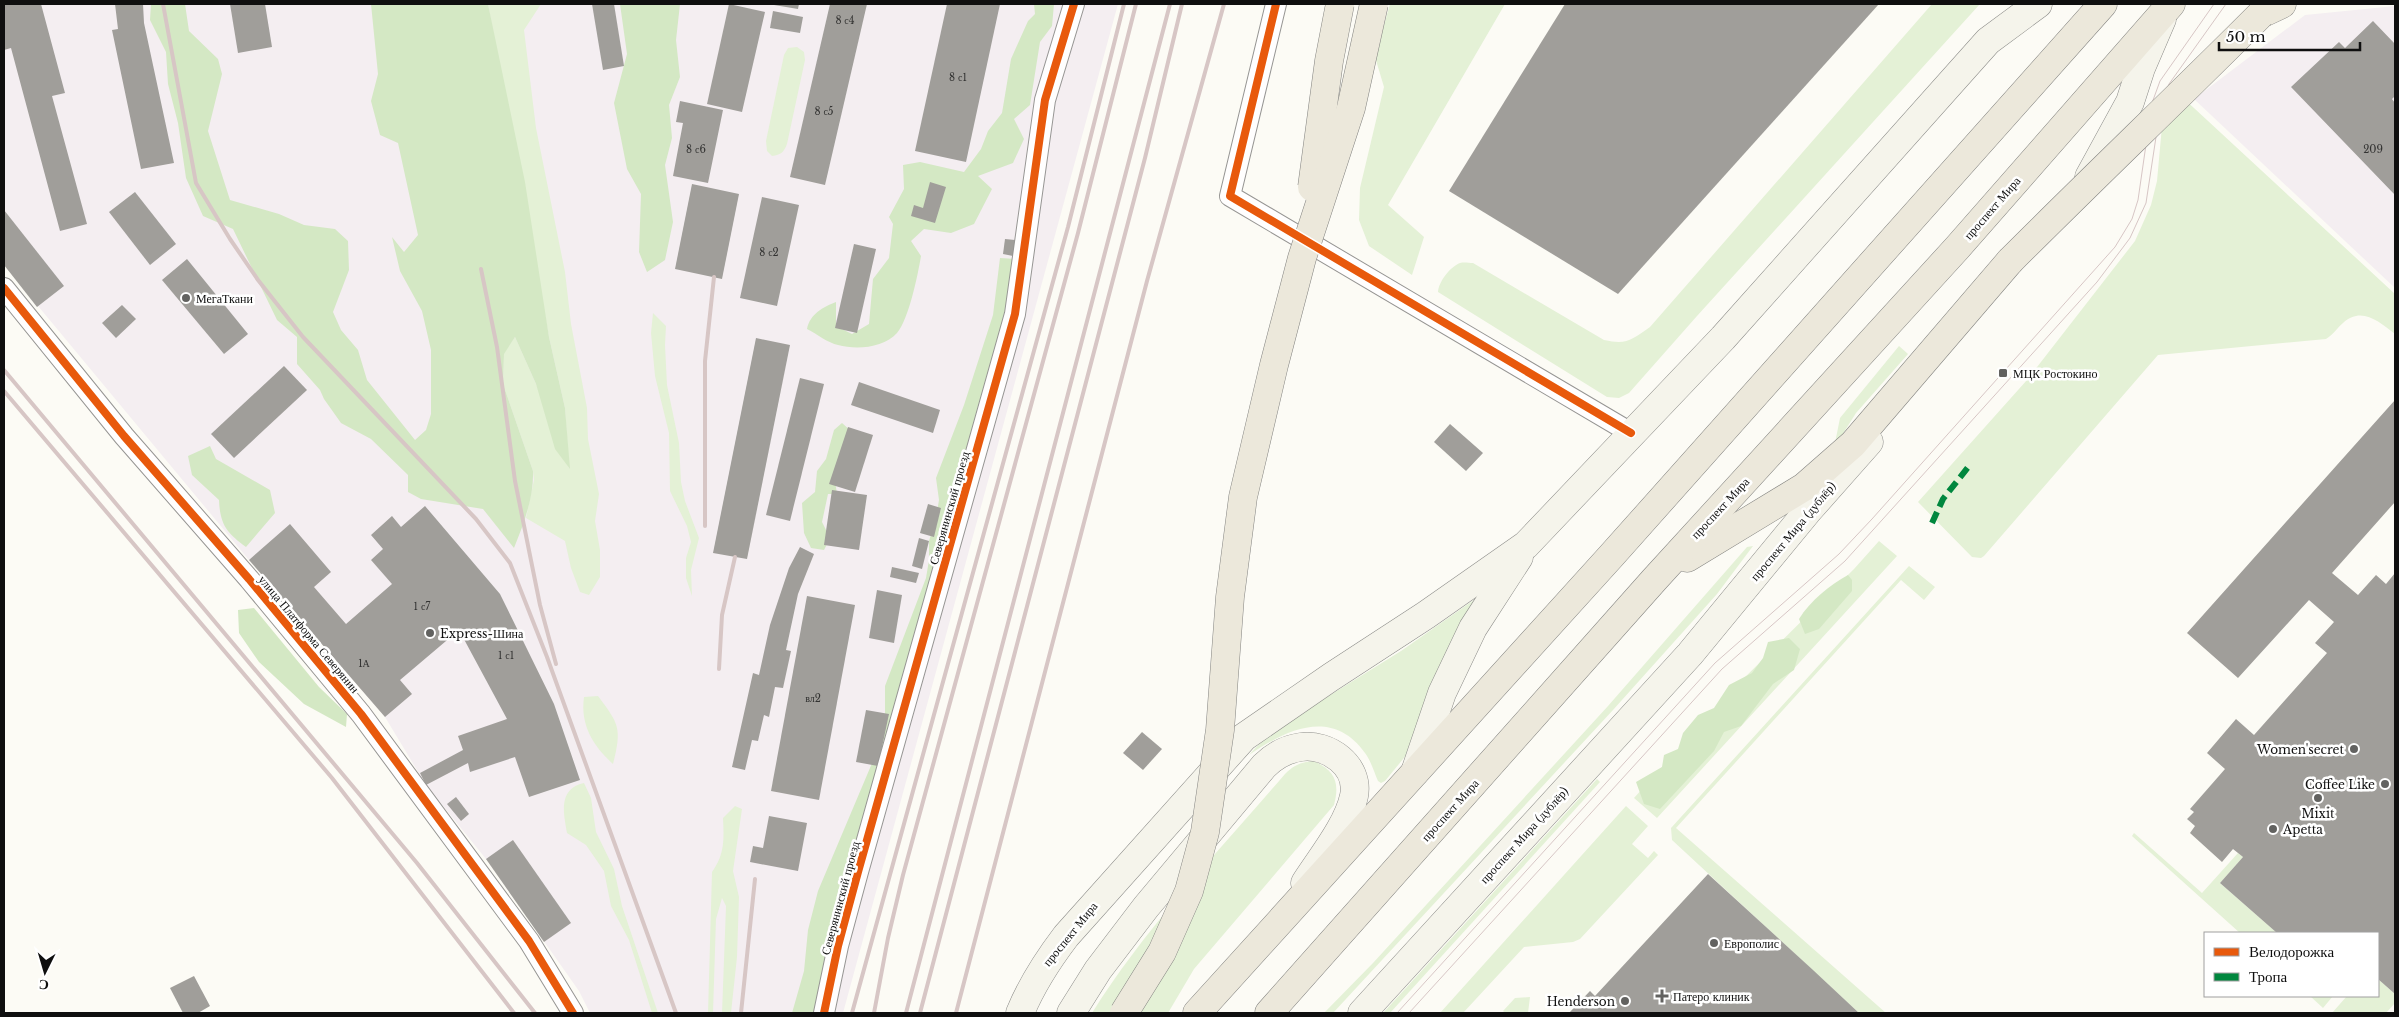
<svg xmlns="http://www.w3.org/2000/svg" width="2399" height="1017" font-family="'Libre Baskerville',serif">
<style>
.industrial{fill:#f4eef1}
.green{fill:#e4f1d6}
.forest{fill:#d4e8c4}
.building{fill:#a09e9a}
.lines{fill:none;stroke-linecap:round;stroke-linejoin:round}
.street-casing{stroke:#969593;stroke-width:22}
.secondary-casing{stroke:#8c8c89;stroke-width:29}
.primary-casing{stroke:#838380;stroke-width:29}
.street{stroke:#fffefe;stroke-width:20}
.secondary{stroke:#f5f4eb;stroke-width:28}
.primary{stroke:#ece8db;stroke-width:28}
.tram{stroke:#d7c6c5;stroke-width:1}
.rail{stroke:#d7c6c5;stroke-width:4}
.primary-bridge-casing{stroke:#838380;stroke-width:29;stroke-linecap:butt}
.primary-bridge{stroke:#ece8db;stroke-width:28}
.quiet{stroke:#00873e;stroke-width:6;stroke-dasharray:12 6;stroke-linecap:butt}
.cycleway-casing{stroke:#fff;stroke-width:11}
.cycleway{stroke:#e8590c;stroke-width:8}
.poi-dot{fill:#626260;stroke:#fff;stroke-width:2}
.labels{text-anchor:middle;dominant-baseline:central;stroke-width:5;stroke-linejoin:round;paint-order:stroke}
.number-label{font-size:10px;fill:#333332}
.street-label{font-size:12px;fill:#0f0f0f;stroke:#fff}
.poi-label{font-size:12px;fill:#0f0f0f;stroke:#fff;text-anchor:start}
</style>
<rect width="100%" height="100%" fill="#fcfbf5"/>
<!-- industrial -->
<g class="industrial">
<path d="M4,4h1114l-275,1009h-253l-11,-22 -93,-132 -60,-74 -41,-68 -136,-157 -245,-295z"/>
<path d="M2395,6v282l-201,-189 111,-84z"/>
</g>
<!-- green -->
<g class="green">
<path d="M488,4h53l-17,26 12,98 29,144 6,52 16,84 1,31 11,55 -4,27 5,29v27l-11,18 -9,-3 -9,-24 -6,-27 -39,-23 8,-38 -1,-9 -30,-87 1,-31 11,-16 21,47 33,84 -4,-60 -16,-71z"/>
<path d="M1390,4h115l-117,201 36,32 -12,38 -43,-29 -10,-26 1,-32 24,-101 -9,-30z"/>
<path d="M1932,4h48l-283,312 -68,77 -10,5 -12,-1 -169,-105c1,-11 12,-25 22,-29 4,-1 9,0 13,0l131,77c23,5 27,0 46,-13z"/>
<path d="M797,47l7,5 1,8 -18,84c-3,8 -6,11 -15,12l-5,-5 -1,-10 18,-86 4,-7z"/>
<path d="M2181,96l214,198v40c-16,-12 -33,-28 -52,-11 -6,5 -10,12 -17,16l-168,16 -174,201 -3,2 -9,-1 -54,-55 109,-122 108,-139 16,-36 6,-24 5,-55z"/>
<path d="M653,313l13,13 -1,19 2,40 12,58 2,39 4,19 14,37 -8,32 1,26 -6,-18v-20l5,-16 -4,-16 -17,-35 -1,-58 -14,-57 -4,-43z"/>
<path d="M1899,346l9,8 -52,59 -22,35 6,-30z"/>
<path d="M1879,541l18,15 -240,262 -23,-20 97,-107 123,-122z"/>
<path d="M1753,546l-36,48 -104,116 -280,303h-9l49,-50 235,-257 139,-159z"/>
<path d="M1909,566l26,21 -11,13 -23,-20 -225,248 210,185h-27l-187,-173 -1,-12z"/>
<path d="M1481,595l-73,158 -23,28 -4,2 -3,-2c-4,-9 -7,-20 -13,-28 -33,-46 -79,-23 -116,2l20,-22 132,-82z"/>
<path d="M598,696c21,28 24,32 15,68 -20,-18 -33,-39 -29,-67z"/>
<path d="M1314,761c21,10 26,21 20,44l-140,164 -26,44h-76c54,-86 127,-162 193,-239 9,-9 16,-12 29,-13z"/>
<path d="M1597,779l3,3 -210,231h-7z"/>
<path d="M584,783l7,15 5,34 18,37 8,37 36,107h-6l-23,-73 -18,-34 -7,-35 -18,-26 -19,-12c-3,-19 -10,-44 17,-50z"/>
<path d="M735,806l7,3 -9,62 6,26 -2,60 -6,56h-9l4,-107 -4,-8 -6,21 -3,94h-5l4,-141c13,-18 12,-33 11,-54z"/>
<path d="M1626,806l22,20 -16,18 16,14 6,-7 4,4 -78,84 -7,3 -49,5 -61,66h-23z"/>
<path d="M2134,833l68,60 36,-40 5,4 -23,26 57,50h-37l-108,-97z"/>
<path d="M2378,979l17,15v9l-9,10h-54l15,-17h31z"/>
<path d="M2310,996h23l-10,12z"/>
<path d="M1530,997l-2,16h-23l-2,-2 12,-13z"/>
</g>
<!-- forest -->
<g class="forest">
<path d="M151,4h34l4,27 29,28 4,15 -14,57 22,69 49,14 25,11 31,4 13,12 1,29 -16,42 8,18 17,20 9,30 48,60 11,-10 5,-16v-64l-9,-39 -22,-40 -8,-34 12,15 14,-17 -20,-92 -18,-8 -9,-34 7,-27 -7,-70h117l37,178 24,155 16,71 5,61 -15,-20 -19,-65 -21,-47 -11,17 -1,30 30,87c1,26 -9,52 -19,77l-31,-39 -62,-10 -13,-7v-17l-37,-36 -30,-16 -17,-24 -4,-9 -23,-26v-27l-20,-17 -44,-91 -30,-13 -17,-38 -8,-55 -10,-39 -2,-32 -16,-32z"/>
<path d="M620,4h60l-4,36 4,37 -11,28 3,33 -7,27 8,57 -8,38 -18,12 -8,-20 2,-58 -14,-25 -13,-66 13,-49z"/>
<path d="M1034,4h20l-2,22 -12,16 -10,63 -16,14 10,20 -11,24 -35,13 14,13 -18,35 -23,9 -27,-4 -13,12 10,15c-3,18 -12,63 -24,77 -13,15 -41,17 -59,12 -10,-2 -21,-11 -31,-16 3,-15 16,-22 29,-27v24l16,8 17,-10 4,-45 16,-21 4,-34 -4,-7 15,-28 -1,-24 17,-3 44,10 17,-23 7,-18 14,-18 9,-54 17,-38 7,-7z"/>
<path d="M1028,251l-167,588 -17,35 -10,71 -14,68h-28l12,-42 4,-41 10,-39 60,-142 7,-36v-27l41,-108 3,-18v-19l7,-23 3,-18 -3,-22 28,-73 29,-90 7,-57 16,1z"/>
<path d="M842,423l9,8 -17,43 3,20h-9l-6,28 8,16 -6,12 -13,-2 -7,-15 -2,-30 13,-11 2,-21 9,-12 8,-29z"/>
<path d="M210,446l6,13 54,31 5,23 -29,34c-19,-14 -26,-22 -27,-47l-27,-25 -4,-19z"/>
<path d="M1848,575l4,5v11l-33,38 -14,5 -6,-15c11,-18 31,-34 49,-44z"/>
<path d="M254,608l65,79 28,27 -1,13 -42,-23 -45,-42 -20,-29 -1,-23z"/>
<path d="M1789,638l11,11 -6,21 -21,14 -32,42 -17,6 -10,19 -54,58 -16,-5 -8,-22 26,-15 2,-12 14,-6 5,-16 15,-18 16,-7 15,-23 23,-12 11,-15 5,-16z"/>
</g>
<!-- building -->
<g class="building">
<path d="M4,4h37l24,89 -13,3 35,128 -27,7 -49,-183 -7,2z"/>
<path d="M115,4h28l1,19 30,140 -33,6 -29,-139 6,-1z"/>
<path d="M230,4h35l7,43 -34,6z"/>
<path d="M592,4h22l10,62 -21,4z"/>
<path d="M729,4l36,8 -23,100 -35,-8z"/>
<path d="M768,4h31l-1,5z"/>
<path d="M830,4h37l-42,181 -35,-8z"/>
<path d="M947,4h53l-34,158 -51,-11z"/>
<path d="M1565,4h314l-261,290 -169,-103z"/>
<path d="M773,11l30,6 -3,16 -30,-5z"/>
<path d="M2373,21l22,23v52l-3,3 3,4v92l-104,-108 48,-45 6,6z"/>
<path d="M680,101l43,9 -15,73 -35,-7 10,-53 -7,-1z"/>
<path d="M930,182l16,5 -11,36 -24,-7 3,-11 9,3z"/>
<path d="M692,184l47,10 -17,85 -47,-10z"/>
<path d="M135,192l41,52 -26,21 -41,-53z"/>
<path d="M762,197l37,8 -22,101 -37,-8z"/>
<path d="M4,210l60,76 -27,21 -33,-42z"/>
<path d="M1005,239l10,1 -2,16 -10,-2z"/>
<path d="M854,244l22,5 -19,84 -22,-5z"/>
<path d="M187,259l61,75 -24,20 -62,-74z"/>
<path d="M122,305l14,14 -20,19 -14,-15z"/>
<path d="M756,338l34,7 -43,214 -34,-6z"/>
<path d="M284,366l23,24 -73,68 -23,-24z"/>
<path d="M800,378l24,6 -34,137 -24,-6z"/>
<path d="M859,382l81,28 -7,23 -82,-28z"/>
<path d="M2395,400v102l-63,71 26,22 18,-20 10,9 9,-11v421l-17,-15v-46h-101l-57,-50 23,-26 -10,-8 -11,13 -32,-29 5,-7 -8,-7 7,-7 -4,-3 35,-40 -18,-16 29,-34 18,16 73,-82 -12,-10 19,-21 -25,-22 -71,78 -51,-45z"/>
<path d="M1450,424l33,29 -17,18 -32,-29z"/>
<path d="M848,427l25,8 -18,57 -26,-8z"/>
<path d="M832,490l35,5 -8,55 -35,-5z"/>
<path d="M928,504l13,4 -7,29 -14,-4z"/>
<path d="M425,506l75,88 54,110 26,76 -51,17 -14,-40 -45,15 -2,-9 -42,22 -6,-12 43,-23 -5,-14 49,-17 -48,-89 -59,50 12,14 -27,23 -136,-157 41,-36 41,48 -17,15 32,37 46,-40 -21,-24 12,-11 -12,-14 21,-19 9,11z"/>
<path d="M919,538l10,3 -7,28 -10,-3z"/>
<path d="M800,547l14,7 -16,40 -12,56 5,1 -8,37 -8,-1 -6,30 -5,-2 -6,26 -6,-1 -7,30 -13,-3 21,-94 6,2 11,-50 19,-57z"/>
<path d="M892,567l27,6 -3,10 -26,-6z"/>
<path d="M877,590l25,5 -8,48 -25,-5z"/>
<path d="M807,596l48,9 -36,195 -48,-9z"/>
<path d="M866,710l23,4 -11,52 -22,-4z"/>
<path d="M1142,732l20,17 -19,21 -20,-17z"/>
<path d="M456,797l13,17 -8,7 -14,-17z"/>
<path d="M769,816l38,7 -9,48 -48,-9 3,-16 10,2z"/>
<path d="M513,840l58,83 -27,19 -58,-83z"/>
<path d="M1708,874l105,96 46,43h-290l21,-22 5,5z"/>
<path d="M194,976l16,30 -12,7h-15l-13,-25z"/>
</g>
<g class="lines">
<!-- street casing -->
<g class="street-casing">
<g id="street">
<path d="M1276,4l-46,192 401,237"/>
<path d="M4,288l120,148 125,143 112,135 168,227 44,72"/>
<path d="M824,1013l14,-67 20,-74 157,-558 30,-214 29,-96"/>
</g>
</g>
<!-- secondary casing -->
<g class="secondary-casing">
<g id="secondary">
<path d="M2089,177l41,-75 11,-34 21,-49"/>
<path d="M1415,772l27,-79 31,-65 46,-71"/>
<path d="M1020,1013c12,-29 27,-52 46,-77l178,-199 87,-60 95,-62 100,-70 197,-207 265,-297 50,-37"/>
<path d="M1071,1013l27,-43 48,-63 118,-141c10,-10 22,-17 37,-19 27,-4 59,19 53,49 -6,29 -33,62 -49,87"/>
<path d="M1362,1013l328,-359 117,-142 62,-70"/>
</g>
</g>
<!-- primary casing -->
<g class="primary-casing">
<g id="primary">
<path d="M2261,14l21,-10"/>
<path d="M1687,558l117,-71 49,-43 157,-183"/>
<path d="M1197,1013l415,-458 491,-551"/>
<path d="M1269,1013l385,-433 303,-332 214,-244"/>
</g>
</g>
<!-- street -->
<use href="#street" class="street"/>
<!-- secondary -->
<use href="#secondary" class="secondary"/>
<!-- primary -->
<use href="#primary" class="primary"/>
<!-- tram -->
<g class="tram">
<path d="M1397,1013l318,-350 124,-109 33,-35 243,-272 17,-28 6,-19 14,-97 8,-22 54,-77"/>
<path d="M1409,1013l313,-344 123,-108 252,-279 33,-44 16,-35 15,-99 8,-20 57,-80"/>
</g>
<!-- rail -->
<g class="rail">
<path d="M163,4l33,179 34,56 28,41 45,57 173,182 34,44 37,94 129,356"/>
<path d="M481,269l16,78 18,134 25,124 16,59"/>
<path d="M4,370l413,493 118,150"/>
<path d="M4,391l328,387 182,235"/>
<path d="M705,526v-165l9,-84"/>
<path d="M719,669l3,-54 13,-58"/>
<path d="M741,1013l14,-134"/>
<path d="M852,1013l216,-786 56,-223"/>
<path d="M874,1013l14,-75 15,-63 175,-642 58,-229"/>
<path d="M906,1013l264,-1009"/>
<path d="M920,1013l225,-855 37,-154"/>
<path d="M956,1013l191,-732 77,-277"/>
</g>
<!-- primary-bridge casing -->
<g class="primary-bridge-casing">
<g id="primary-bridge">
<path d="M1312,187l17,-126 11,-57"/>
<path d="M2010,261c83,-83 168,-164 251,-247"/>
<path d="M1124,1013l38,-61 27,-61 16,-59 15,-102 10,-133 13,-100 31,-132 28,-107 49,-150 23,-104"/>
</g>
</g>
<!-- primary-bridge -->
<use href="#primary-bridge" class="primary-bridge"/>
<!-- quiet -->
<path class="quiet" d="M1932,523l11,-24 26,-33"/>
<!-- cycleway casing -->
<g class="cycleway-casing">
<g id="cycleway">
<path d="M1276,4l-46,192 401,237"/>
<path d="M4,288l120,148 125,143 112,135 168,227 44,72"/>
<path d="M824,1013l14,-67 20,-74 157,-558 30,-214 29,-96"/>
</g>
</g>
<!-- cycleway -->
<use href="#cycleway" class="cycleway"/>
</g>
<!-- markers -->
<g class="poi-dot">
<circle cx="186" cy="298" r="5"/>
<rect x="1998" y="368" width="10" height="10" rx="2.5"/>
<circle cx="430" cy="633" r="5"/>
<circle cx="2354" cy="749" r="5"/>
<circle cx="2385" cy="784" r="5"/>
<circle cx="2318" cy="798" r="5"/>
<circle cx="2273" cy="829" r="5"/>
<circle cx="1714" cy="943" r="5"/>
<path d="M1659.5 988.5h5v5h5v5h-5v5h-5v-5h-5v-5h5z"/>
<circle cx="1625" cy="1001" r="5"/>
</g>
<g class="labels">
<!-- number labels -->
<g class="number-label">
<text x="845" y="20">8 с4</text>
<text x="958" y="77">8 с1</text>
<text x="824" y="111">8 с5</text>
<text x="696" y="149">8 с6</text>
<text x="2373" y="149">209</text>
<text x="769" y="252">8 с2</text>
<text x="422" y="606">1 с7</text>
<text x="506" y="655">1 с1</text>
<text x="364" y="663">1А</text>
<text x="813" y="698">вл2</text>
</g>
<!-- street labels -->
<g class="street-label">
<text transform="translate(1992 208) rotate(-49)">проспект Мира</text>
<text transform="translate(949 508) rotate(-74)">Северянинский проезд</text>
<text transform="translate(1720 508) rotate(-47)">проспект Мира</text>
<text transform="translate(1793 531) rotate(-50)">проспект Мира (дублёр)</text>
<text transform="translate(309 634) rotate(50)">улица Платформа Северянин</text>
<text transform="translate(1450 810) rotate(-48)">проспект Мира</text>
<text transform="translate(1524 835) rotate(-48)">проспект Мира (дублёр)</text>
<text transform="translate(840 898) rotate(-75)">Северянинский проезд</text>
<text transform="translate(1070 934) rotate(-51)">проспект Мира</text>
</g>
<!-- poi labels -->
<g class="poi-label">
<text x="196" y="298">МегаТкани</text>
<text x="2013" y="373">МЦК Ростокино</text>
<text x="440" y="633">Express-Шина</text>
<text x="2344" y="749" text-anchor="end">Women'secret</text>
<text x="2375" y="784" text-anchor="end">Coffee Like</text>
<text x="2318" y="813" text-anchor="middle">Mixit</text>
<text x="2283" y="829">Apetta</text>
<text x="1724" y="943">Европолис</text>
<text x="1673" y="996">Патеро клиник</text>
<text x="1615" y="1001" text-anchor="end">Henderson</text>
</g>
</g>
<!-- border -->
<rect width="2399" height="1017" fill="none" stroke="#0f0f0f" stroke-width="10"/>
<!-- legend -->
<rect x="2204" y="932" width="175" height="65" fill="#ffffff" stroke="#9f9f9f"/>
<rect x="2214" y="948" width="25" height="8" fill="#e8590c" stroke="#9f9f9f"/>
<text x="2249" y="957" font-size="15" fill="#0f0f0f">Велодорожка</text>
<rect x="2214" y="973" width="25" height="8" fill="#00873e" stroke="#9f9f9f"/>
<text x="2249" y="982" font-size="15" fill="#0f0f0f">Тропа</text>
<!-- north arrow -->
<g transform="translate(45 972) rotate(185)" stroke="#ffffff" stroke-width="4" paint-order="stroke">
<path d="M0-4L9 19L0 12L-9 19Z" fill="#0f0f0f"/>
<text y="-8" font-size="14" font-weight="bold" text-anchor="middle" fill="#0f0f0f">С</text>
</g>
<!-- scale -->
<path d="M2219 42v8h141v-8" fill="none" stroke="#0f0f0f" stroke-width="2.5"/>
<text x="2226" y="42" font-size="15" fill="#0f0f0f" stroke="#ffffff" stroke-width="4" paint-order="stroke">50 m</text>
</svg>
